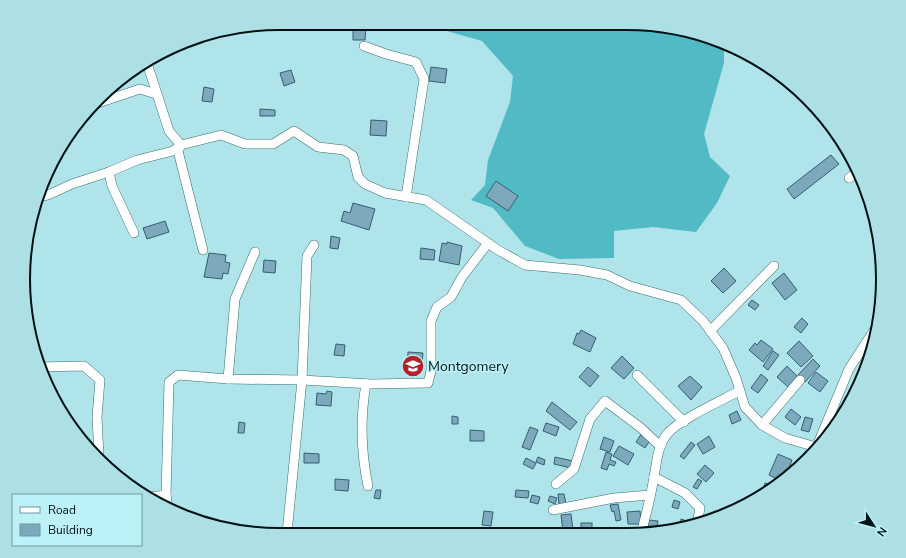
<svg xmlns="http://www.w3.org/2000/svg" width="906" height="558" font-family="'Nunito Sans',sans-serif">
<style>
.forest{fill:#52bac4}
.building{fill:#7caabc;stroke:#335f70}
.lines{fill:none;stroke-linecap:round;stroke-linejoin:round}
.minor-casing{stroke:#3a6d72;stroke-width:10}
.minor{stroke:#fff;stroke-width:9}
.labels{text-anchor:middle;dominant-baseline:central;stroke-width:3;stroke-linejoin:round;paint-order:stroke}
.poi-label{font-size:14px;fill:#001214;stroke:#bcf2f7;text-anchor:start}
.rim{fill:none;stroke:#001214;stroke-width:2}
</style>
<rect width="100%" height="100%" fill="#afe5ea"/>
<!-- forest -->
<path class="forest" d="M422,24l238,1 64,17v21l-20,71 6,23 20,19 -13,27 -21,29 -43,-5 -39,4v27l-55,1 -34,-13 -32,-38 -22,-8 14,-15 3,-25 22,-58 3,-26 -31,-35z"/>
<!-- building -->
<g class="building">
<path d="M353,26l13,1 -1,13h-12z"/>
<path d="M431,67l16,2 -2,14 -16,-2z"/>
<path d="M291,70l4,12 -11,4 -4,-13z"/>
<path d="M204,87l10,2 -2,13 -10,-1z"/>
<path d="M260,109l15,1v6h-15z"/>
<path d="M371,120l16,1 -1,15 -16,-1z"/>
<path d="M831,155l8,9 -45,35 -7,-10z"/>
<path d="M496,181l22,15 -10,15 -22,-15z"/>
<path d="M353,203l22,6 -6,21 -28,-9 3,-10 6,2z"/>
<path d="M165,221l4,11 -22,7 -4,-11z"/>
<path d="M331,236l9,2 -2,11 -8,-1z"/>
<path d="M447,242l15,4 -3,19 -20,-4 3,-18 5,1z"/>
<path d="M421,248l14,2 -1,10 -14,-1z"/>
<path d="M209,253l17,2 -1,7 5,1 -2,11 -5,-1 -1,6 -18,-2z"/>
<path d="M264,260l12,1 -1,12 -12,-1z"/>
<path d="M724,268l12,13 -13,12 -12,-12z"/>
<path d="M784,273l13,17 -12,10 -13,-17z"/>
<path d="M752,300l7,5 -4,5 -7,-5z"/>
<path d="M802,318l6,6 -7,9 -7,-6z"/>
<path d="M581,330l15,8 -6,14 -17,-8 4,-11 2,1z"/>
<path d="M761,340l12,9 -10,13 -14,-12 6,-7 2,2z"/>
<path d="M799,341l14,15 -12,11 -14,-14z"/>
<path d="M336,344l9,1 -1,11 -10,-1z"/>
<path d="M773,351l6,4 -11,15 -5,-4z"/>
<path d="M408,352l15,1 -2,20 -14,-1z"/>
<path d="M622,356l12,12 -10,11 -13,-11z"/>
<path d="M813,359l7,7 -15,16 -7,-7z"/>
<path d="M787,366l10,10 -9,11 -11,-10z"/>
<path d="M588,367l11,9 -9,11 -11,-10z"/>
<path d="M816,372l12,9 -8,11 -12,-9z"/>
<path d="M761,374l7,6 -10,13 -7,-5z"/>
<path d="M690,376l12,11 -11,13 -13,-14z"/>
<path d="M327,391l5,1 -1,14 -15,-1 1,-12 9,1z"/>
<path d="M552,402l25,20 -7,8 -24,-19z"/>
<path d="M791,409l10,8 -6,8 -10,-8z"/>
<path d="M737,411l4,9 -9,4 -3,-9z"/>
<path d="M452,416l6,1v7h-6z"/>
<path d="M805,417l8,2 -4,13 -8,-2z"/>
<path d="M239,422l6,1 -1,10h-6z"/>
<path d="M546,423l13,4 -3,9 -13,-5z"/>
<path d="M530,427l8,3 -8,20 -8,-3z"/>
<path d="M470,430l14,1v10h-14z"/>
<path d="M642,433l9,6 -6,9 -9,-6z"/>
<path d="M709,436l6,11 -12,7 -6,-10z"/>
<path d="M604,437l10,4 -4,11 -10,-3z"/>
<path d="M691,442l4,3 -11,14 -4,-3z"/>
<path d="M619,446l15,8 -6,11 -15,-9z"/>
<path d="M606,452l6,2 -2,6 6,2 -2,4 -5,-2 -2,6 -6,-2z"/>
<path d="M304,453l15,1v9h-15z"/>
<path d="M778,454l14,6 -4,11 -9,9 -10,-5z"/>
<path d="M538,457l7,3 -1,5 -8,-3z"/>
<path d="M555,457l18,4 -2,7 -17,-4z"/>
<path d="M526,458l10,5 -3,6 -10,-5z"/>
<path d="M705,465l9,8 -8,9 -9,-8z"/>
<path d="M335,479l14,1 -1,11 -13,-1z"/>
<path d="M698,479l4,2 -5,8 -4,-2z"/>
<path d="M765,483l8,2 -12,11z"/>
<path d="M376,490h5l-1,9 -6,-1z"/>
<path d="M516,490l13,1 -1,7 -13,-1z"/>
<path d="M558,494h6l2,10 -7,1z"/>
<path d="M532,495l8,2 -2,7 -8,-2z"/>
<path d="M550,496l7,2 -2,6 -7,-3z"/>
<path d="M674,500l6,2 -2,7 -6,-2z"/>
<path d="M618,504l3,16 -5,1 -2,-10 -2,1 -2,-7z"/>
<path d="M484,511l9,1 -2,14 -9,-1z"/>
<path d="M640,511l1,13h-13l-1,-12z"/>
<path d="M571,514l2,16 -10,2 -2,-17z"/>
<path d="M681,519l12,4v2l-14,3z"/>
<path d="M649,520l9,1 -2,10 -9,-1z"/>
<rect x="581" y="523" width="11" height="8"/>
</g>
<g class="lines">
<!-- minor casing -->
<g class="minor-casing">
<g id="minor">
<path d="M364,46l22,8 30,8 8,17 -18,118"/>
<path d="M147,63l22,68 12,14 -3,6 25,99"/>
<path d="M98,103l42,-14 16,5"/>
<path d="M109,172l3,14 22,47"/>
<path d="M849,178l7,-5"/>
<path d="M36,198l12,-3 24,-11 37,-12 28,-12 36,-9 8,-6 40,-10 24,9h28l21,-13 24,16 26,3 9,6 5,21 7,7 20,9 41,7 72,50 27,15 55,5 27,5 23,11 51,14 22,21 20,27 13,30 9,29 17,18 23,13 31,9"/>
<path d="M710,331l64,-65"/>
<path d="M39,367l45,-1 16,14 -3,37 2,39"/>
<path d="M637,375l47,47"/>
<path d="M228,379l7,-80 20,-47"/>
<path d="M366,384c-6,34 -5,68 2,102"/>
<path d="M762,425l38,-45"/>
<path d="M817,446l32,-77 26,-40"/>
<path d="M654,477l31,16 15,15 -3,16"/>
<path d="M556,484l18,-15 16,-50 15,-18 36,27 19,18"/>
<path d="M166,495l2,13"/>
<path d="M149,497l17,-2 3,-113 9,-7 50,4 74,1 69,4 57,-1 3,-12v-50l6,-14 14,-10 11,-20 26,-34"/>
<path d="M553,510l61,-12 36,-3"/>
<path d="M287,533l15,-153 5,-124 7,-11"/>
<path d="M641,534c5,-19 10,-38 13,-57 3,-15 3,-30 13,-43 13,-15 54,-33 72,-43"/>
</g>
</g>
<!-- minor -->
<use href="#minor" class="minor"/>
</g>
<!-- icons -->
<defs>
<g id="school-disc" transform="scale(1.15)"><circle r="9.5" fill="#b3222b" stroke="#bcf2f7"/><path d="M0-5L7-2L0 1L-7-2ZM-4 1L0 2.5L4 1V4Q0 6-4 4Z" fill="#fff"/></g>
</defs>
<g fill-rule="evenodd">
<use href="#school-disc" x="413" y="366"/>
</g>
<g class="labels">
<!-- poi labels -->
<g class="poi-label">
<text x="428" y="366">Montgomery</text>
</g>
</g>
<!-- crop -->
<path d="M0 0H906V558H0ZM279 30H627A249 249 0 0 1 876 279V279A249 249 0 0 1 627 528H279A249 249 0 0 1 30 279V279A249 249 0 0 1 279 30Z" fill="#ade0e5" fill-rule="evenodd"/>
<path class="rim" d="M279 30H627A249 249 0 0 1 876 279V279A249 249 0 0 1 627 528H279A249 249 0 0 1 30 279V279A249 249 0 0 1 279 30Z"/>
<!-- legend -->
<rect x="12" y="494" width="130" height="52" fill="#bcf2f7" stroke="#71989c"/>
<rect x="20" y="507" width="20" height="6" fill="#ffffff" stroke="#71989c"/>
<text x="48" y="514" font-size="12" fill="#001214">Road</text>
<rect x="20" y="524" width="20" height="12" fill="#7caabc" stroke="#71989c"/>
<text x="48" y="534" font-size="12" fill="#001214">Building</text>
<!-- north arrow -->
<g transform="translate(874 526) rotate(126)" stroke="#bcf2f7" stroke-width="3" paint-order="stroke">
<path d="M0-3L7 15L0 10L-7 15Z" fill="#001214"/>
<text y="-6" font-size="11" font-weight="bold" text-anchor="middle" fill="#001214">N</text>
</g>
</svg>
